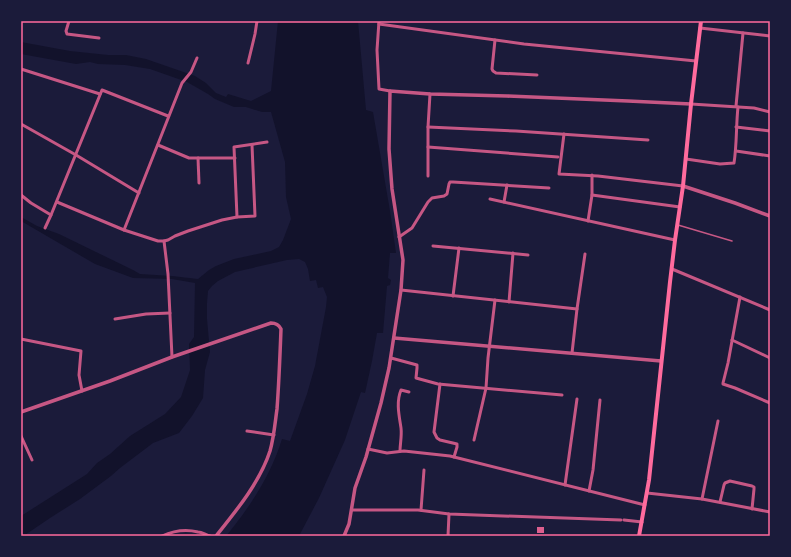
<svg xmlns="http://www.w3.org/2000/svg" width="791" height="557" font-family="'Exo 2',sans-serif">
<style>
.water{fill:#12122b}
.building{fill:#dd5f8e}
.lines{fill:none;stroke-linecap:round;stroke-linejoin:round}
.service{stroke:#c65784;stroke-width:1.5}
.minor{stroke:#c65784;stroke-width:3}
.tertiary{stroke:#c65784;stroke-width:3.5}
.secondary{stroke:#ff6b9d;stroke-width:4}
.neatline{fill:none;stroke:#ff6b9d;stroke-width:1.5}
</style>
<rect width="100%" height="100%" fill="#1b1b3a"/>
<!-- water -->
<path class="water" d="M278,21h80l8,89 7,2 17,99 6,42h-6l-2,25 3,2 -1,5 -3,1 -4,47h-6l-5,28 -7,32 -4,-1 -16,48 -26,58 -20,38h-73c24,-29 45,-61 56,-97l8,2 17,-47 8,-28 11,-59 1,-10 -4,-10 -5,1 -2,-8 -6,1 -2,-12 -3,-7 -6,-3 -12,1 -52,12 -17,9 -6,5 -4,5 -1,12v16l3,33 -5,18 -2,28 -11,18 -13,17 -26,10 -33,25 -9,8 -31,23 -30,19 -25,17 -4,1v-20l66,-42 10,-11 13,-9 20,-18 35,-22 16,-17 9,-27 -1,-26 5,-7 1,-54 -23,-4 -39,-1 -38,-14 -74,-43v-4l16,9 22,8 74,36 7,4 32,2 26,3 11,-9 7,-4 18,-7 37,-8 8,-4 4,-7 8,-21 -5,-22 -1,-35 -14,-50h-9l-16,-5h-12l-19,-8 -7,-5 -21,-12 -37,-13 -25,-4 -27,-1 -8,-2 -14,2 -55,-10v-12l49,9 38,4h18l20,4 49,17 11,7 10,10 10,4 2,-3 23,7 20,-10z"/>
<!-- building -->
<rect class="building" x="537" y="527" width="7" height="6"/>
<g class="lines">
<!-- service -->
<path class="service" d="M678,225l54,16"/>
<!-- minor -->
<g class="minor">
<path d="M69,21l-3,10 1,3 32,4"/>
<path d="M379,21l-2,29 2,39 11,2"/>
<path d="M379,24l145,20 172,17"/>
<path d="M700,28l70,8"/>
<path d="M495,40l-3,29 1,2 3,2 41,2"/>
<path d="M248,63l7,-29 2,-13"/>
<path d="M21,69l79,25"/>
<path d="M691,104l63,4 16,4"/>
<path d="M736,106l7,-73"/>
<path d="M21,124l55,31 63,38"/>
<path d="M428,127l88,4 132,9"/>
<path d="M736,127l34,4"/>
<path d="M564,134l-5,40 39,2 85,10"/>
<path d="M158,145l31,13h46"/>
<path d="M428,147l130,10"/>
<path d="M736,151l34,5"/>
<path d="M198,158l1,25"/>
<path d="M686,159l34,5 14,-1c3,-19 2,-38 4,-56"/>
<path d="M428,176v-49l2,-33"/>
<path d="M21,195l10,8 20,12"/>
<path d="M592,195l88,12"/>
<path d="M490,199l185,41"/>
<path d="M57,202l67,28 34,11h6l4,-1 7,-4 13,-5 34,-11 15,-3 18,-1 -3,-71"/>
<path d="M504,202l3,-17"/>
<path d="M237,217l-3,-70 33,-5"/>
<path d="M588,221l4,-26v-20"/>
<path d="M45,228l6,-13 51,-125 66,26"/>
<path d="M124,230l58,-147 9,-11 6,-14"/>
<path d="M399,237l13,-9 16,-26 4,-4 12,-2 3,-2 2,-10 1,-2h3l96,6"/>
<path d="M164,241l4,33 4,83"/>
<path d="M433,246l95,9"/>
<path d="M672,269l98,41"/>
<path d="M401,290l176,19"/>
<path d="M453,296l6,-48"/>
<path d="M740,297l-12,66 -5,20v1l12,4 35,15"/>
<path d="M509,302l4,-49"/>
<path d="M115,319l31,-5 24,-1"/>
<path d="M21,339l60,12 -2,24 3,16"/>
<path d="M732,340l38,18"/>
<path d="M572,353l5,-44 8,-55"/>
<path d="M391,358l26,7v3l-1,10 22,6 124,11"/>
<path d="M440,384l-6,48 3,6 3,2 17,4v3l-3,10"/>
<path d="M247,431l27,4"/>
<path d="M21,436l11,24"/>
<path d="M474,440l12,-52 2,-30 7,-58"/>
<path d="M368,449l19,4 17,-2 46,5 195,49"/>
<path d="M400,451c0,-7 2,-15 1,-23 -2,-13 -5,-26 0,-38l8,2"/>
<path d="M565,485l12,-86"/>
<path d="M589,491l4,-21 7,-70"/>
<path d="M647,493l55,6 68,13"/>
<path d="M702,499l16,-78"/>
<path d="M720,502l4,-17 1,-2 5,-2 22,5 2,1v2l-2,20"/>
<path d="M352,510h66l31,4 172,6"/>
<path d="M421,510l3,-40"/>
<path d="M624,520l18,2"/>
<path d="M162,536c11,-5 24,-7 36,-4 4,0 8,3 12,4"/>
<path d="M448,536l1,-22"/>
</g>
<!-- tertiary -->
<g class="tertiary">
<path d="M683,186l52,17 35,13"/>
<path d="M394,338l267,23"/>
<path d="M21,412l89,-31 62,-24 99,-34c5,0 8,2 10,6 -1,27 -2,53 -4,80 -2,14 -3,28 -7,42 -10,31 -34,60 -54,85"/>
<path d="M344,536l5,-12 6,-36 11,-31 15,-54 8,-35 12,-78 2,-30 -11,-71 -3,-40 1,-58 40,3 77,2 121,5 63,3"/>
</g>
<!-- secondary -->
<path class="secondary" d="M639,536l10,-56 21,-198 5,-42 8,-54 8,-82 10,-83"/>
</g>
<!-- border -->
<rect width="791" height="557" fill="none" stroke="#1b1b3a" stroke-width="44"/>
<rect x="22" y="22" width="747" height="513" class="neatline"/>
</svg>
